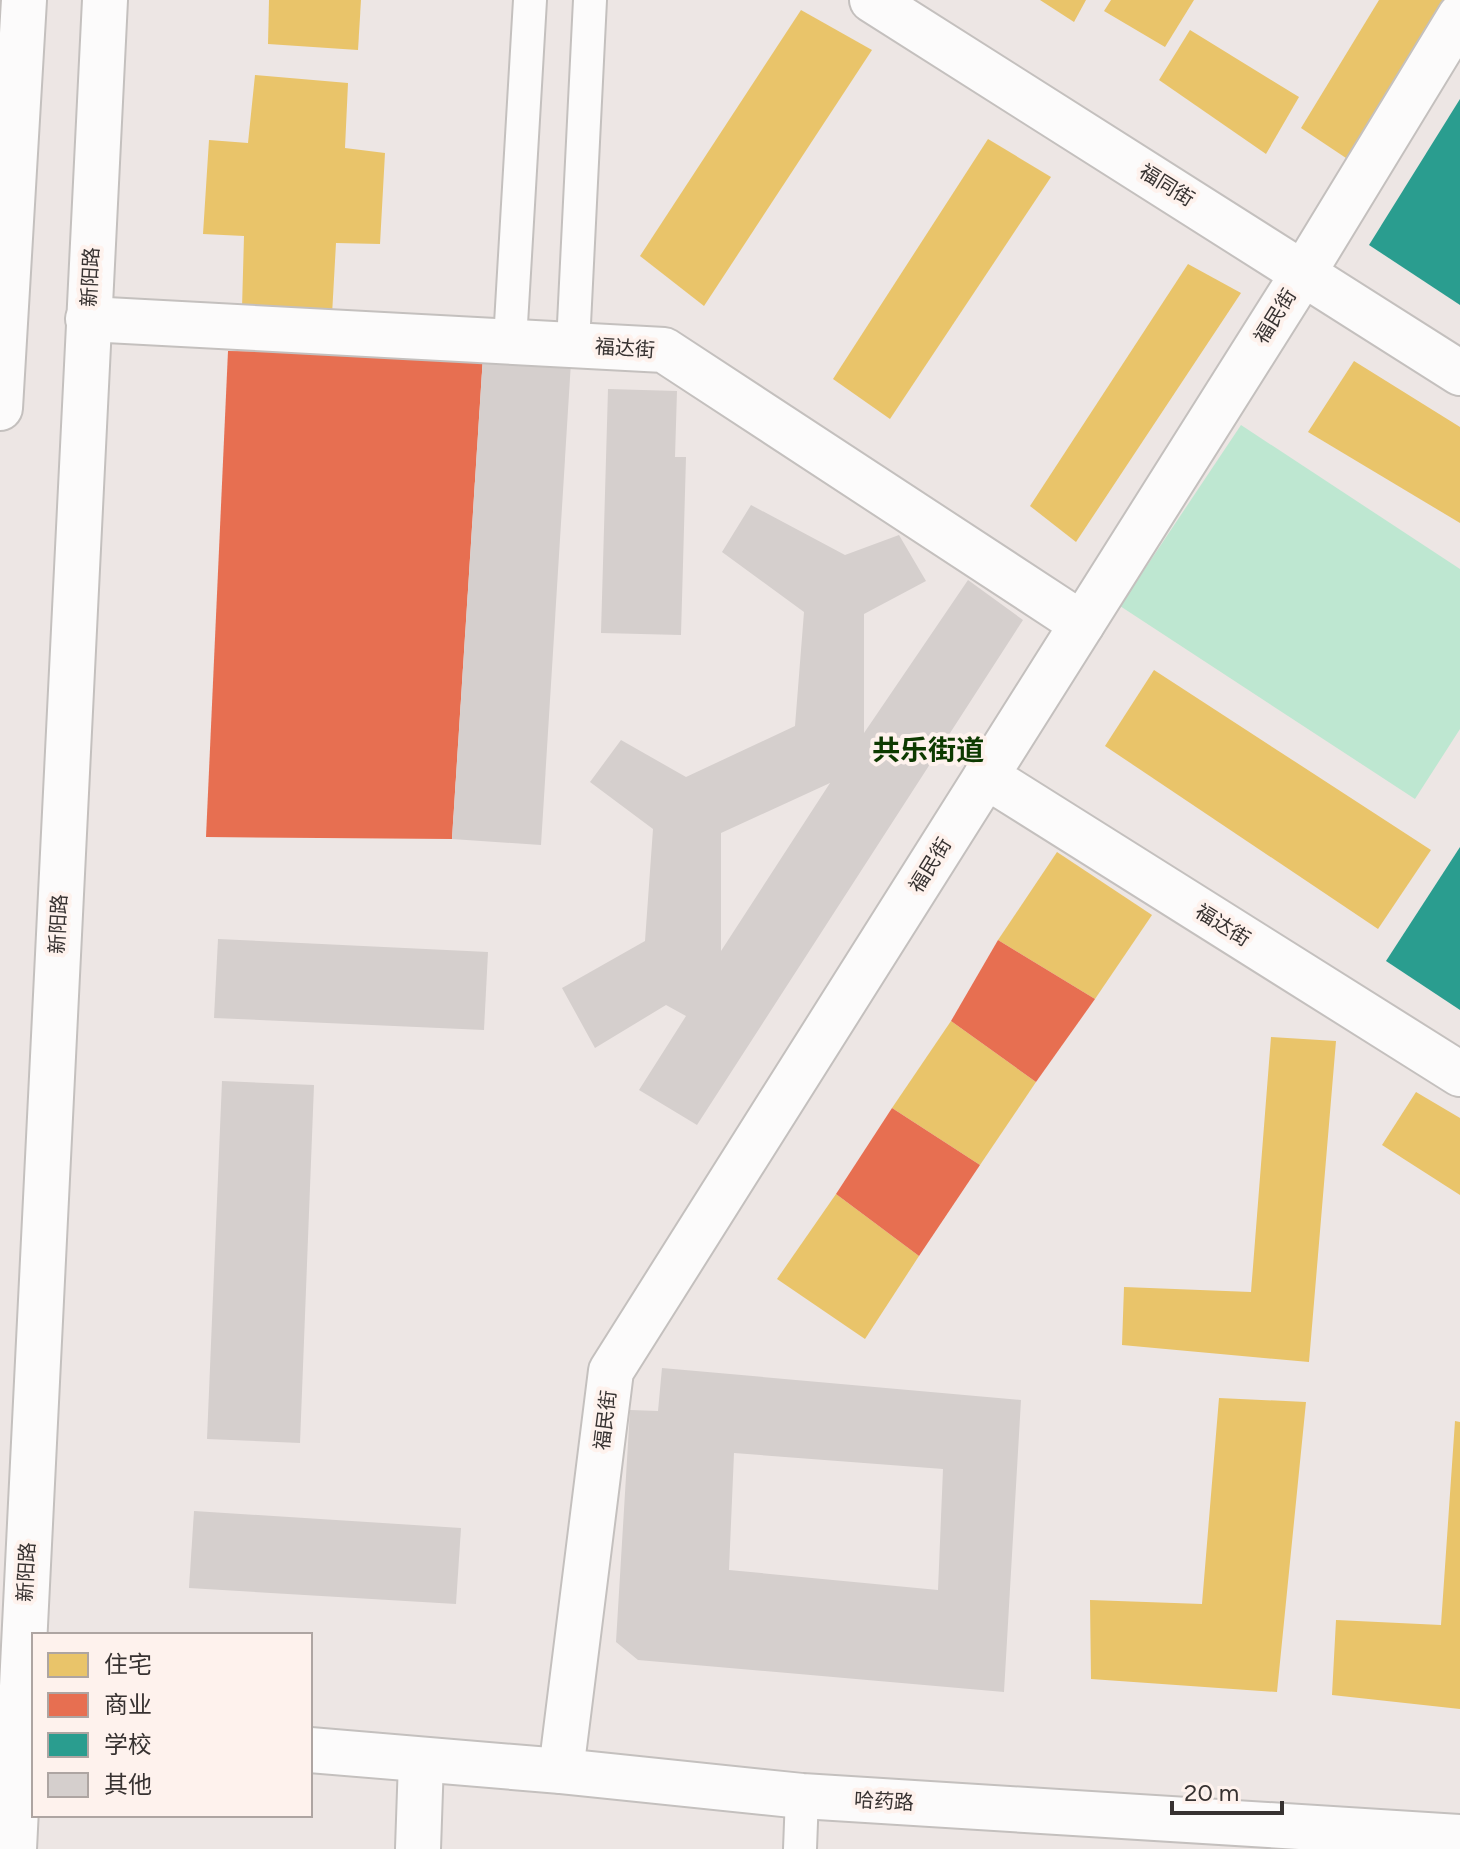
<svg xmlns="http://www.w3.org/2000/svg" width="1460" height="1849" font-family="Figtree,'Noto Sans SC',sans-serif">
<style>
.green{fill:#bee7d1}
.homes{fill:#e9c46a}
.shops{fill:#e76f51}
.schools{fill:#2a9d8f}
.building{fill:#d5cfcd;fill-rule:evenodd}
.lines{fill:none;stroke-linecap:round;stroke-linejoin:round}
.street-casing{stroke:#c4c0be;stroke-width:36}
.secondary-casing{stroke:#c4c0be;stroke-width:48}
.primary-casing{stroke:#c4c0be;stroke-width:48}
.street{stroke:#fcfbfb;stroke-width:32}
.secondary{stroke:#fcfbfb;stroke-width:44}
.primary{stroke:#fcfbfb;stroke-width:44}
.labels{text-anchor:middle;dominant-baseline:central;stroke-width:8;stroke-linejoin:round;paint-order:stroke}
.street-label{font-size:20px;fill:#373231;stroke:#fef2ed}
.district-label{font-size:28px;font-weight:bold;fill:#0d3a00;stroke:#fef2ed}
</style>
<rect width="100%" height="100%" fill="#ede6e4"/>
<!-- green -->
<path class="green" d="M1241,425l219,144v160l-45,70 -295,-193z"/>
<!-- homes -->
<g class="homes">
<path d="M269,0h92l-3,50 -90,-6z"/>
<path d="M1040,0h46l-12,22z"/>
<path d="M1111,0h83l-29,47 -61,-36z"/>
<path d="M1379,0h74l-98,164 -54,-36z"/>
<path d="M801,10l71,40 -168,256 -64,-50z"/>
<path d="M1190,30l109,67 -33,57 -107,-74z"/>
<path d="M255,75l93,8 -3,65 40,5 -5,91 -44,-1 -4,72 -90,-6 2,-73 -41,-2 6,-94 39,3z"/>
<path d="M988,139l63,38 -161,242 -57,-40z"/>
<path d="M1188,264l53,29 -165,249 -46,-36z"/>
<path d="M1354,361l106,66v96l-152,-91z"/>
<path d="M1154,670l277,180 -53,79 -273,-183z"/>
<path d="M1057,852l95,63 -57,84 -97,-59z"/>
<path d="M951,1021l85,61 -56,83 -88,-57z"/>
<path d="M1271,1037l65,4 -27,321 -187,-17 2,-58 127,5z"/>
<path d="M1416,1092l44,26v77l-78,-50z"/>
<path d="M836,1194l83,62 -54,83 -88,-60z"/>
<path d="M1219,1398l87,4 -29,290 -186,-13 -1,-79 112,4z"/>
<path d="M1455,1421l5,1v287l-128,-14 4,-75 105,5z"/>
</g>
<!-- shops -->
<g class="shops">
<path d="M228,351l255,5 -31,483 -246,-2z"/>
<path d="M998,940l97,59 -59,83 -85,-61z"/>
<path d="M892,1108l88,57 -61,91 -83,-62z"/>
</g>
<!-- schools -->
<g class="schools">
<path d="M1460,99v206l-91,-60z"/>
<path d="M1460,847v163l-74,-49z"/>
</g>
<!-- building -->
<g class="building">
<path d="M483,356l88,6 -30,483 -89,-6z"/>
<path d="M608,389l69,2 -2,66h11l-5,178 -80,-2z"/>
<path d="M751,505l94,50 54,-20 27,46 -62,33v119l104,-153 55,40 -326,505 -58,-35 47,-74 -20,-11 -71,43 -33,-60 83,-47 8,-112 -63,-47 31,-42 65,37 109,-51 9,-114 -82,-60zM830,783l-109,168v-118z"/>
<path d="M218,939l270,13 -4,78 -270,-12z"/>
<path d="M222,1081l92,4 -14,358 -93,-4z"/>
<path d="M662,1368l359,32 -17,292 -366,-32 -22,-18 14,-232 28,1zM734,1453l209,16 -5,121 -209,-20z"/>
<path d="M194,1511l267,17 -5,76 -267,-16z"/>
</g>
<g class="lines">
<!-- street casing -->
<g class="street-casing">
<g id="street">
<path d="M510,341l20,-341"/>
<path d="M573,344l17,-344"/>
<path d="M800,1849l2,-53"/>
</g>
</g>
<!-- secondary casing -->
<g class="secondary-casing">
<g id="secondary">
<path d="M872,0l588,373"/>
<path d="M88,319l576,31 418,274"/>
<path d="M986,776l474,298"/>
<path d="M310,1750l251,21 241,25 658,41"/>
<path d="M561,1771l50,-400 693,-1099 156,-256"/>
<path d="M418,1849l3,-88"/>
</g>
</g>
<!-- primary casing -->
<g class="primary-casing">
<g id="primary">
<path d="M0,408l24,-408"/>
<path d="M14,1849l91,-1849"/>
</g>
</g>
<!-- street -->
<use href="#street" class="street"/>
<!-- secondary -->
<use href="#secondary" class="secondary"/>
<!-- primary -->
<use href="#primary" class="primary"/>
</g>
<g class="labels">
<!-- street labels -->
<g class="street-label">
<text transform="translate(1167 185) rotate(32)">福同街</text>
<text transform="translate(90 277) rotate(-87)">新阳路</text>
<text transform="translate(1275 316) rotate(-58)">福民街</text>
<text transform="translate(625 348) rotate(4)">福达街</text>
<text transform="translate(930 865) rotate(-58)">福民街</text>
<text transform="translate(58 924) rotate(-87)">新阳路</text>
<text transform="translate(1223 925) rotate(32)">福达街</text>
<text transform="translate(605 1420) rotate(-83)">福民街</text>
<text transform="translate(26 1572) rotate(-87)">新阳路</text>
<text transform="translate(884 1801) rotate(3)">哈药路</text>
</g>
<!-- district labels -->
<g class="district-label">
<text x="928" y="750">共乐街道</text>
</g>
</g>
<!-- legend -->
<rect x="32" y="1633" width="280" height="184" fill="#fef2ed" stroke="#aea5a2" stroke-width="2"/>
<rect x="48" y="1653" width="40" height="24" fill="#e9c46a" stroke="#aea5a2" stroke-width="2"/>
<text x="104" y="1673" font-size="24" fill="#373231">住宅</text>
<rect x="48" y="1693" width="40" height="24" fill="#e76f51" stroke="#aea5a2" stroke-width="2"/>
<text x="104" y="1713" font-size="24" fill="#373231">商业</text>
<rect x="48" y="1733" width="40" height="24" fill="#2a9d8f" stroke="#aea5a2" stroke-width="2"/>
<text x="104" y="1753" font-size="24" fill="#373231">学校</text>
<rect x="48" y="1773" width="40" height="24" fill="#d5cfcd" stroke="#aea5a2" stroke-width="2"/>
<text x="104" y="1793" font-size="24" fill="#373231">其他</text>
<!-- scale -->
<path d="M1172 1801v12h110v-12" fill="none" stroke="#373231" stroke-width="4"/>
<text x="1184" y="1801" font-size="24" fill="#373231" stroke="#fef2ed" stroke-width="6" paint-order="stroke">20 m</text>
</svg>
